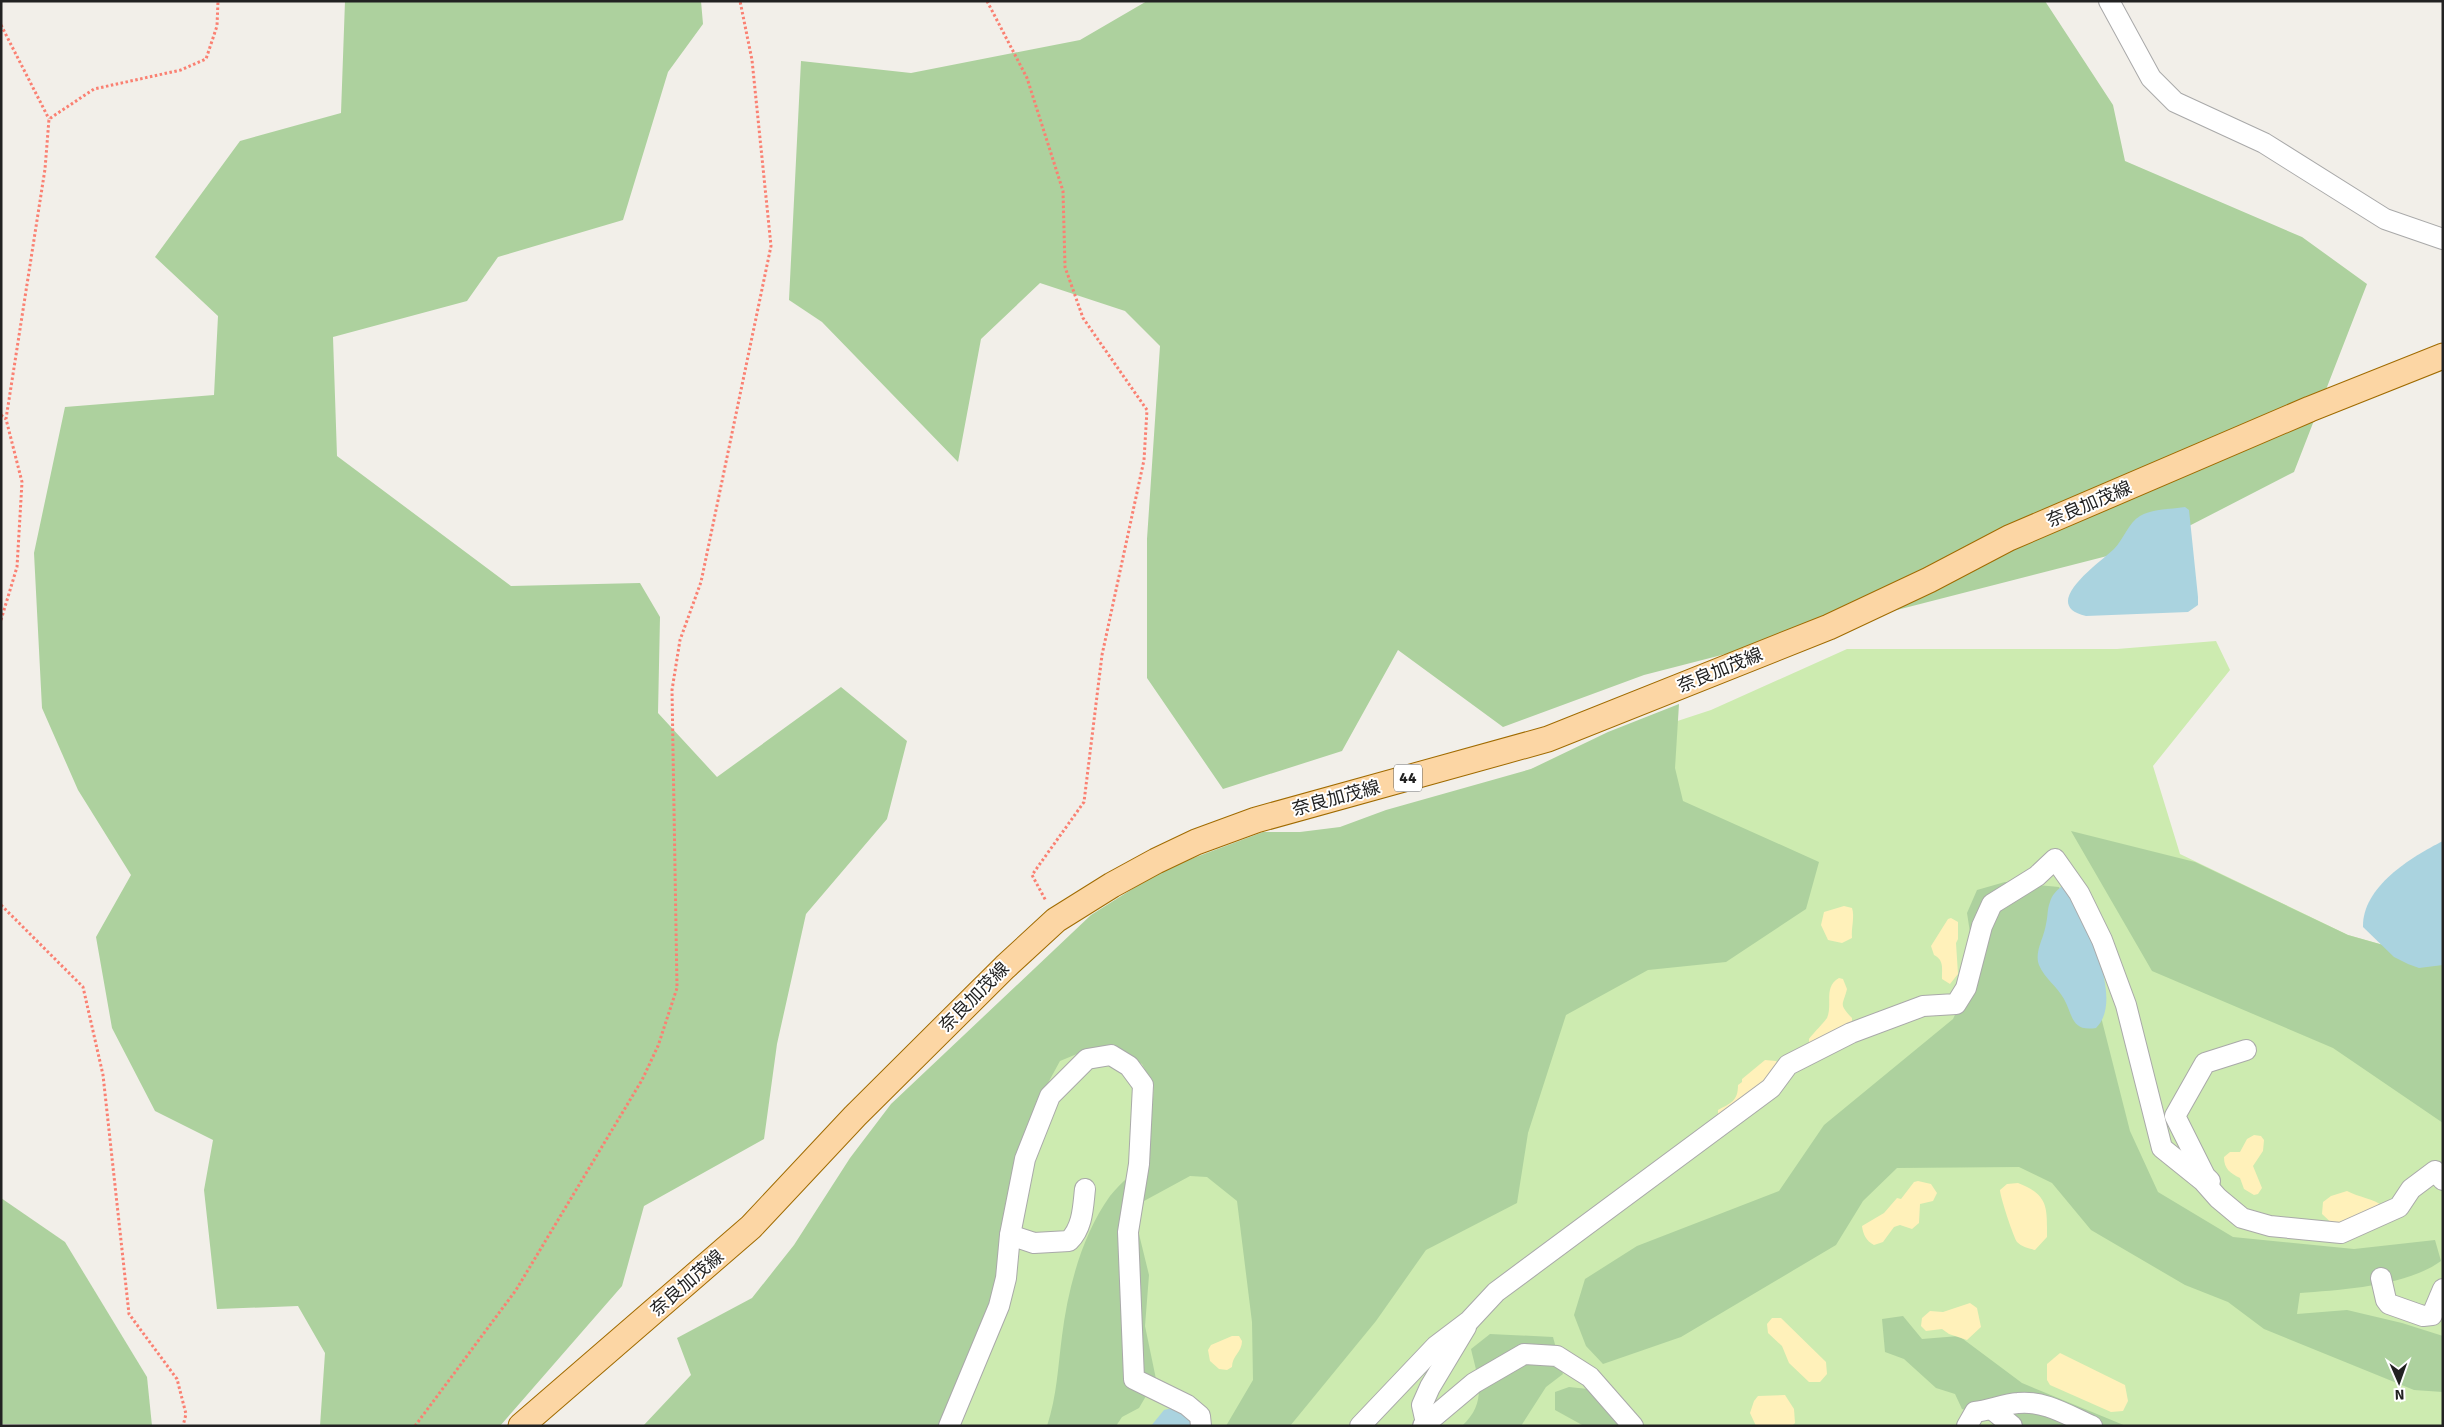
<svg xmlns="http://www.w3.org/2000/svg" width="2444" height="1427" font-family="Signika,'Noto Sans JP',sans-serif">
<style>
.grass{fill:#cdebb0}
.forest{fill:#add19e}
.sand{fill:#fff1ba}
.water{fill:#aad3df}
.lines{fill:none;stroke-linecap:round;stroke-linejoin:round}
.minor-casing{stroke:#a9a9a9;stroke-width:22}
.major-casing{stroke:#a06b00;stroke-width:27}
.path{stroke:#fa8072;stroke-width:3;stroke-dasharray:2.5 2.5;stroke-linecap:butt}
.minor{stroke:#fff;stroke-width:20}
.major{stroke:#fcd6a4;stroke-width:25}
.labels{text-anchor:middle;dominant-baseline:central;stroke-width:4;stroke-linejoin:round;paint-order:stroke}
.shield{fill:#fff;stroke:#646464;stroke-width:1}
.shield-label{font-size:16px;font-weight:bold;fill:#222}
.street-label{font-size:18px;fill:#222;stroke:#fff}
</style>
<rect width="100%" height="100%" fill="#f2efe9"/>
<!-- grass -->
<path class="grass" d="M2216,641l14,29 -77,96 27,88 168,81 95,27v464h-1723l345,-399 460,-256 186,-61 136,-61h270z"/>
<!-- forest -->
<g class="forest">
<path d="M345,1h356l2,23 -35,48 -45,148 -125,37 -31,44 -134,36 4,119 174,130 129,-3 20,34 -2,96 59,64 124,-90 66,54 -20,78 -81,95 -29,130 -13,95 -120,67 -22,80 -122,140h-180l5,-73 -27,-47 -81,3 -13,-119 9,-50 -58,-29 -43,-83 -16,-91 35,-62 -53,-85 -36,-82 -8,-155 31,-146 149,-12 4,-79 -63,-59 85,-116 101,-28z"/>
<path d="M1147,1h898l68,104 12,56 177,76 65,47 -73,188 -140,72 -510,131 -141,52 -105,-77 -56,101 -119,38 -76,-111v-139l13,-193 -35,-35 -85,-28 -59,56 -23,123 -136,-140 -33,-22 12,-239 110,12 169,-33z"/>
<path d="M1679,704l-4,64 8,33 136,61 -13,47 -80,53 -78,8 -82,45 -38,118 -11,70 -91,47 -50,71 -86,105h-64l27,-46 -1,-58 -15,-121 -30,-24 -17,-1 -46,25 -6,29 11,45 -4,51 11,53 -17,29 -17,9 -6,9h-69c10,-30 11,-60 15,-90 6,-48 20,-101 48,-140 11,-14 26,-25 38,-38l6,-71 -12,-23 -22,-14 -31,-1 -29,12 -18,33 -51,212 -48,120h-300l48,-51 -14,-37 75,-40 42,-53 56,-87 41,-54 200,-189 73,-46 99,-37h37l40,-5 46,-17 145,-41 77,-37z"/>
<path d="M2071,831l124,31 153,73 95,27v161l-110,-75 -181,-77z"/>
<path d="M2005,882l54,5 25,63 46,181 28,61 75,45 121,12 81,-9 6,21c-34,25 -100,29 -141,32l-3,21 50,-4 55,13 41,13v56l-29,-2 -150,-61 -36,-27 -43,-17 -94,-55 -39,-47 -33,-16 -122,1 -34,33 -27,44 -155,92 -78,27 -17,-18 -12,-31 11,-36 52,-33 142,-55 45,-66 129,-106 23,-48 -9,-58 10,-23z"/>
<path d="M1,1198l64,44 82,135 5,49 -151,-2z"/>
<path d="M1903,1316l19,23 37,-3 63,47 104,43h-121l-14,-8 -29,-9 -7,-15 -19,-6 -32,-29 -19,-7 -3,-33z"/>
<path d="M1490,1334l63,3 10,37 -17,13 -25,39h-59c26,-24 16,-47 9,-77z"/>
<path d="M1569,1387l19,2 34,37h-38l-29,-16v-18z"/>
</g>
<!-- sand -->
<g class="sand">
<path d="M1844,906l8,2c3,9 -1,20 0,30l-10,5 -14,-3 -7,-15 3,-13z"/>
<path d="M1951,918l7,4v17l-2,4 2,31 -8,10 -8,-5c0,-11 2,-19 -8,-24l-3,-9 17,-27z"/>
<path d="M1839,978l4,1 4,10c-4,17 -9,14 5,29v6l-43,21v-6c2,-3 17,-19 18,-21 6,-14 -4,-31 12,-40z"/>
<path d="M1765,1060l11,1 4,5v7l-62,43v-6c13,-7 20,-9 20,-25l4,-3v-3z"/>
<path d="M2254,1135l7,1 3,4 -1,11 -10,15 9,22 -4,6 -4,1 -10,-6 -4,-11c-10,-5 -16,-9 -16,-21l6,-5h10l7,-13z"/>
<path d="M1918,1181l13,3 6,9 -4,8 -13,3 -1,19 -7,6 -12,-4 -6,2 -11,15 -9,3c-8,-4 -11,-11 -12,-19l22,-13 13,-15 4,1 13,-17z"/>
<path d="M2018,1183c31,12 29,25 29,54l-12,13c-7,-2 -13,-3 -18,-8 -3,-4 -17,-45 -17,-52l7,-6z"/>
<path d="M2347,1191c11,6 28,8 35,15l-45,22 -15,-14 1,-12 8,-6z"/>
<path d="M1970,1303l7,5 4,19 -14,13 -18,-6 -7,-5 -16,2 -5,-5 1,-8 8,-7 13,1z"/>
<path d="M1772,1318h9l45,44 1,12 -7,8h-11l-20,-19 -7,-17 -14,-13 -1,-9z"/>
<path d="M1232,1336h7l3,5c0,11 -10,15 -10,26l-5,3 -8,-1 -9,-8 -2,-11 3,-5z"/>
<path d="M2060,1353l65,32 3,16 -5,10 -12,1 -61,-27 -3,-5v-16z"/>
<path d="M1785,1395l9,14 1,14 -3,3h-36l-6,-13 4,-12 4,-5z"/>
</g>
<!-- water -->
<g class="water">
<path d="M2185,507l4,3 9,87v8l-10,7 -102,4c-49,-11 16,-55 28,-67 10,-10 14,-26 26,-33 12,-7 32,-7 45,-9z"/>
<path d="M2443,841v124l-24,3 -11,-4 -14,-7 -31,-30c-1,-40 48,-70 80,-86z"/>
<path d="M2061,887h8c14,31 57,112 27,141 -25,4 -23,-13 -32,-29 -7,-13 -19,-20 -25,-34 -5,-13 5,-27 7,-41 2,-7 1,-15 4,-22 2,-7 6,-11 11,-15z"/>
<path d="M1172,1408l20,8 2,10h-43l13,-16z"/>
</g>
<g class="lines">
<!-- minor casing -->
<g class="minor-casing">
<g id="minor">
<path d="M2109,1l42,77 24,24 89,41 121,76 58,20"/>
<path d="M2210,1181l-5,-5 -30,-60 30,-53 41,-13"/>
<path d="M1010,1235l15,-76 25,-63 37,-37 24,-4 18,11 14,19 -4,79 -11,68 6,147 53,26 13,11 1,10"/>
<path d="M2381,1278l5,22 3,4 34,12 9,-1 11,-26"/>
<path d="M1993,1410l19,16"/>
<path d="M1426,1423l-4,-18 8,-18 36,-60"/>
<path d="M949,1426l50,-120 7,-28 4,-43 24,8 35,-2c14,-14 14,-34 16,-52"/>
<path d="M1360,1426l76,-80 33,-25 27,-29 275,-204 17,-23 63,-32 72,-27 33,-2 10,-16 16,-62 10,-22 45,-28 18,-17 24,34 23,47 24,65 36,143 41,33 15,17 24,20 28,8 71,7 58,-26 12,-18 24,-18 8,9"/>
<path d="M1423,1426l51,-43 50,-29 33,2 33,21 43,49"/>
<path d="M1967,1426l8,-14c15,-2 29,-8 43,-9 26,-3 51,13 74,23"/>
</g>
</g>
<!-- major casing -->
<g class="major-casing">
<path id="major" d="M521,1426l230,-199 104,-111 150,-149 51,-47 56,-35 44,-24 40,-19 60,-22 292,-81 281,-112 100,-47 80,-42 301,-129 133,-53"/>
</g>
<!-- path -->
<g class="path">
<path d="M987,1l40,77 36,113 2,76 18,51 64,92 -3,50 -42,195 -18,147 -52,73 14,26"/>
<path d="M1,25l48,94"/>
<path d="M1,415l5,4"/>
<path d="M1,620l16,-53 5,-85 -16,-63 39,-250 4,-50 45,-30 87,-19 25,-11 11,-33 1,-25"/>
<path d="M1,905l82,82 20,88 26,239 48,65 9,35 -3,12"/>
<path d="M415,1426l101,-136 126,-210 16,-34 19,-58 -5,-298 8,-50 21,-58 70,-336 -19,-186 -12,-59"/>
</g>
<!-- minor -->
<use href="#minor" class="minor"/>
<!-- major -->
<use href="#major" class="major"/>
</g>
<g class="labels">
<!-- shield labels -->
<rect class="shield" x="1394" y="764.5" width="28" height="27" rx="4"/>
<g class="shield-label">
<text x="1408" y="778">44</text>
</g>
<!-- street labels -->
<g class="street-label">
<text transform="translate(2089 504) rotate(-23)">奈良加茂線</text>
<text transform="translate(1720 670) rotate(-22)">奈良加茂線</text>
<text transform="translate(1336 798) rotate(-15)">奈良加茂線</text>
<text transform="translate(974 997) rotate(-45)">奈良加茂線</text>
<text transform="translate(687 1283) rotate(-41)">奈良加茂線</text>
</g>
</g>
<!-- border -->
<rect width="2444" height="1427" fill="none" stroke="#222222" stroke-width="5"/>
<!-- north arrow -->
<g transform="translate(2399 1382) rotate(178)" stroke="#ffffff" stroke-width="4" paint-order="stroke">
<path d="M0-4L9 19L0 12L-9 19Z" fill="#222222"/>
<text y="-8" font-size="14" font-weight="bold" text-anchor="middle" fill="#222222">N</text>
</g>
</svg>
